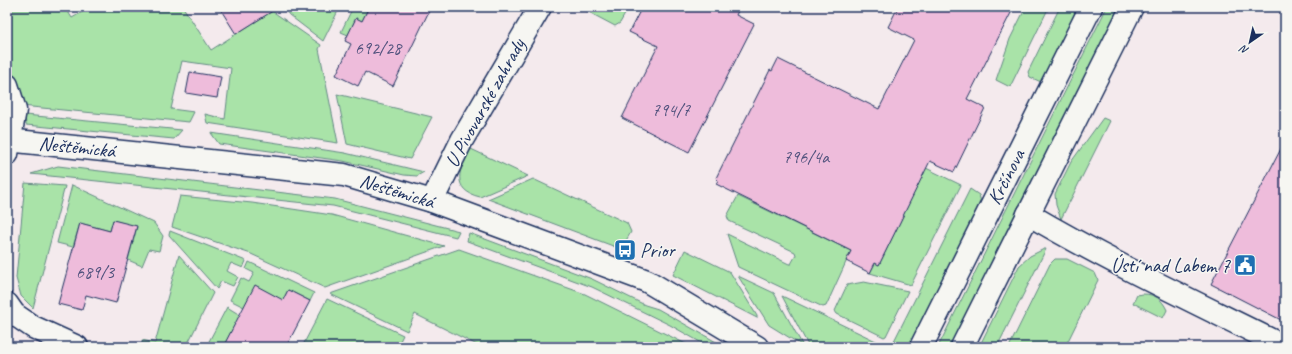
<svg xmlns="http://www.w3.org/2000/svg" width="1292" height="354" font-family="Caveat,sans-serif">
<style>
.green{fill:#a9e3a8;stroke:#628983}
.building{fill:#eebcdb;stroke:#1b2f5e}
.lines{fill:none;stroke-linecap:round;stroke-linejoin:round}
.minor-casing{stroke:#1b2f5e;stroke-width:25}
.minor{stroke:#f6f6f2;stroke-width:22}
.labels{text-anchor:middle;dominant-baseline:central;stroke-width:3;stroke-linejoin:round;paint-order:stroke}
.number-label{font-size:18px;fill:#50527d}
.street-label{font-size:20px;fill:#1b2f5e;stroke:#f6f6f2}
.poi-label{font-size:20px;fill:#1b2f5e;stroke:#f6f6f2;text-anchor:start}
</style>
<rect width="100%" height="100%" fill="#f4eaed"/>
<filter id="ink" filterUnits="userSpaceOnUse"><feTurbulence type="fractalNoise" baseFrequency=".025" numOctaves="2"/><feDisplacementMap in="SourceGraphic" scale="8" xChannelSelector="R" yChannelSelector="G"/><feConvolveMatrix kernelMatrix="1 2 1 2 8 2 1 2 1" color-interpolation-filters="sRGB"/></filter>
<g filter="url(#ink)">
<!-- green -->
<g class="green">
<path d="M7,7h58l7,11 19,-11h92l28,43 61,-39 49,34 -2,4 19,94 -131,-20 -2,-9 20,5 6,-51 -49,-7 -11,48 23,3 -5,10 -168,-16 -14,-40z"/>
<path d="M283,7h57l-17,34 -34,-26z"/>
<path d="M353,7h16l-7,14 -6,-3 -8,17 -7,-3z"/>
<path d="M582,7h47l-9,16 -5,3 -34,-18z"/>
<path d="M1026,7h23l-39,80 -14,-7 14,-41z"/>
<path d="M1060,7h18l-37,75 -11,-5 -2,-5z"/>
<path d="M1107,7h12l-169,340h-12z"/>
<path d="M337,94l95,23 -22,42 -63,-15z"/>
<path d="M25,115l157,15 -8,9 -148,-14z"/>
<path d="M1103,118l7,3 -49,98 -5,-14 -1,-11 16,-32z"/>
<path d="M211,133l134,20 79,19 -7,4 -13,-1 -61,-14 -124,-17z"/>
<path d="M471,149l57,27 -48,21c-30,-7 -21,-29 -9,-48z"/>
<path d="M58,166l277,33 124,32 -3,6 -123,-31 -302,-32z"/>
<path d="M926,168l35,17 -50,100 -41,-12 5,-10 4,2z"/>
<path d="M533,179l94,44 4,9 -10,17 -133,-50z"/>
<path d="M25,183l40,3 -32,122 -12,-12 -5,-18z"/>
<path d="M72,185l82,38 9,13 -4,15 -10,-2 -7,17 -14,-6 9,-33 -24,-7 -3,11 -30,-8 -7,24 -16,-4z"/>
<path d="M970,189l9,6 2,7 -73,145h-14v-6z"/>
<path d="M180,196l72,7 80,12 112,31 -119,42 -74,-34 -79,-27z"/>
<path d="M738,196l113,55 -25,55 -3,1 -85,-40 -11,-33 62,30h2l5,-9 -1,-3 -66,-31 -2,-5z"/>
<path d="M170,231l76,30 -3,7 -12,-5 -4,8 11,6 -5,9 -12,-5 -4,8 -48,-54z"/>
<path d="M469,233l123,46 53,26 13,4 67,38h-16l-39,-22 -78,-38 -125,-46z"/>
<path d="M459,249l126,45 107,53h-211l-66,-33 -8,17 -77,-37z"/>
<path d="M1044,249h2l-49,98h-18l40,-81 11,-10z"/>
<path d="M685,250l45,22 27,44v2l-84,-43z"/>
<path d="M179,255l34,38 -27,54h-44v-7l13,3z"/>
<path d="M1055,259h12l28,14 3,7 -33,67h-56l41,-83z"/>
<path d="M249,262l65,31 -4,8 -22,-11 -5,10 -39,7 -14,-7 11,-22 8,4 5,-9 -8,-4z"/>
<path d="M738,276l36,17 29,53 -34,-21z"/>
<path d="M864,282l44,9 -22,45 -2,1 -47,-23 -2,-3 12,-26z"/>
<path d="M1143,294c12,0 19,5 24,16l-4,8 -30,-15 4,-8z"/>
<path d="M782,296l96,46v3l-2,2h-67z"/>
<path d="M327,299l76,36 -6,12h-95z"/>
<path d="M227,307l13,8 -17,32h-17z"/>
</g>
<!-- building -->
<g class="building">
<path d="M219,7h60l-43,27z"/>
<path d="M369,7h62l-38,79 -28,-14 -7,14 -22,-11 15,-31 -6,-3 11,-23 6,3z"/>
<path d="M642,7h98l-4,8 18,9 -65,128 -67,-34 36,-72 -29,-14z"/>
<path d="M898,7h116l-47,92 18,9 -31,64 -24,-11 -51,104 -4,-2 -5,10 -24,-12 5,-10 -135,-67 2,-4 -2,-2 54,-108 2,1 6,-12 101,50 35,-69 -26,-13z"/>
<path d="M190,72l31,5 -4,21 -31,-5z"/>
<path d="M1285,141v181l-74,-38z"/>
<path d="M113,220l24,6 -21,77 -30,-8 -4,15 -24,-6 22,-81 30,8z"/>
<path d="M255,285l28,15 5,-10 22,11 -24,46h-63z"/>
</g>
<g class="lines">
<!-- minor casing -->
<g class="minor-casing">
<g id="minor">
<path d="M7,85l8,25 -8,44"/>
<path d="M7,140l337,35 88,26 215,80 110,66"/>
<path d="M432,201l30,-61 78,-133"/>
<path d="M1028,214c83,49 171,90 257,133"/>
<path d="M7,304l7,10 19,13 44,20"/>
<path d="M921,347l170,-340"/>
<path d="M962,347l170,-340"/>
</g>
</g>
<!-- minor -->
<use href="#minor" class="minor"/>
</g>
</g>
<!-- icons -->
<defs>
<g id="bus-square" transform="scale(1.15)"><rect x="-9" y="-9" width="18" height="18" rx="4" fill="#1f6fb2" stroke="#f6f6f2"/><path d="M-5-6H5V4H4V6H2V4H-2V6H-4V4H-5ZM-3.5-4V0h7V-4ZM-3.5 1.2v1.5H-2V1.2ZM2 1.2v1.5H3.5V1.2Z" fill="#fff"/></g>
<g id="civic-square" transform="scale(1.15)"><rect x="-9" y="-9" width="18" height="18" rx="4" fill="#1f6fb2" stroke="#f6f6f2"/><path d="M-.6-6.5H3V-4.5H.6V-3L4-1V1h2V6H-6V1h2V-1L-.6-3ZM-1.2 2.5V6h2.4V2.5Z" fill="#fff"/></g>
</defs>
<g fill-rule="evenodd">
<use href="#bus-square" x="625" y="250"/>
<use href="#civic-square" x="1245" y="265"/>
</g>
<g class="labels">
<!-- number labels -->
<g class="number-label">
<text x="378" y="48">692/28</text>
<text x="671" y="110">794/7</text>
<text x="806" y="157">796/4a</text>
<text x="95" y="272">689/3</text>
</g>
<!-- street labels -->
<g class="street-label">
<text transform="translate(485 103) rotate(-61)">U Pivovarské zahrady</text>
<text transform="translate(77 147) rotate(6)">Neštěmická</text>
<text transform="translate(1006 177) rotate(-63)">Krčínova</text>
<text transform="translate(397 191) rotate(17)">Neštěmická</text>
</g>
<!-- poi labels -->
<g class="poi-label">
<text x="640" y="250">Prior</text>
<text x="1230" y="265" text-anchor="end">Ústí nad Labem 7</text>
</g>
</g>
<!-- margin -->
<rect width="1292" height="354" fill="none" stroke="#f6f6f2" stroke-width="24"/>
<rect x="12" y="12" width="1268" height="330" fill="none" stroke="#1b2f5e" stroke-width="1.5" filter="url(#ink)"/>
<!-- north arrow -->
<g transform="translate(1250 42) rotate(214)" stroke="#f6f6f2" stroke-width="3" paint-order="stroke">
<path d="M0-3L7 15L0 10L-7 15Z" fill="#1b2f5e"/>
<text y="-6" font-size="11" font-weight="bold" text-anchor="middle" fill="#1b2f5e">N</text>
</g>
</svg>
